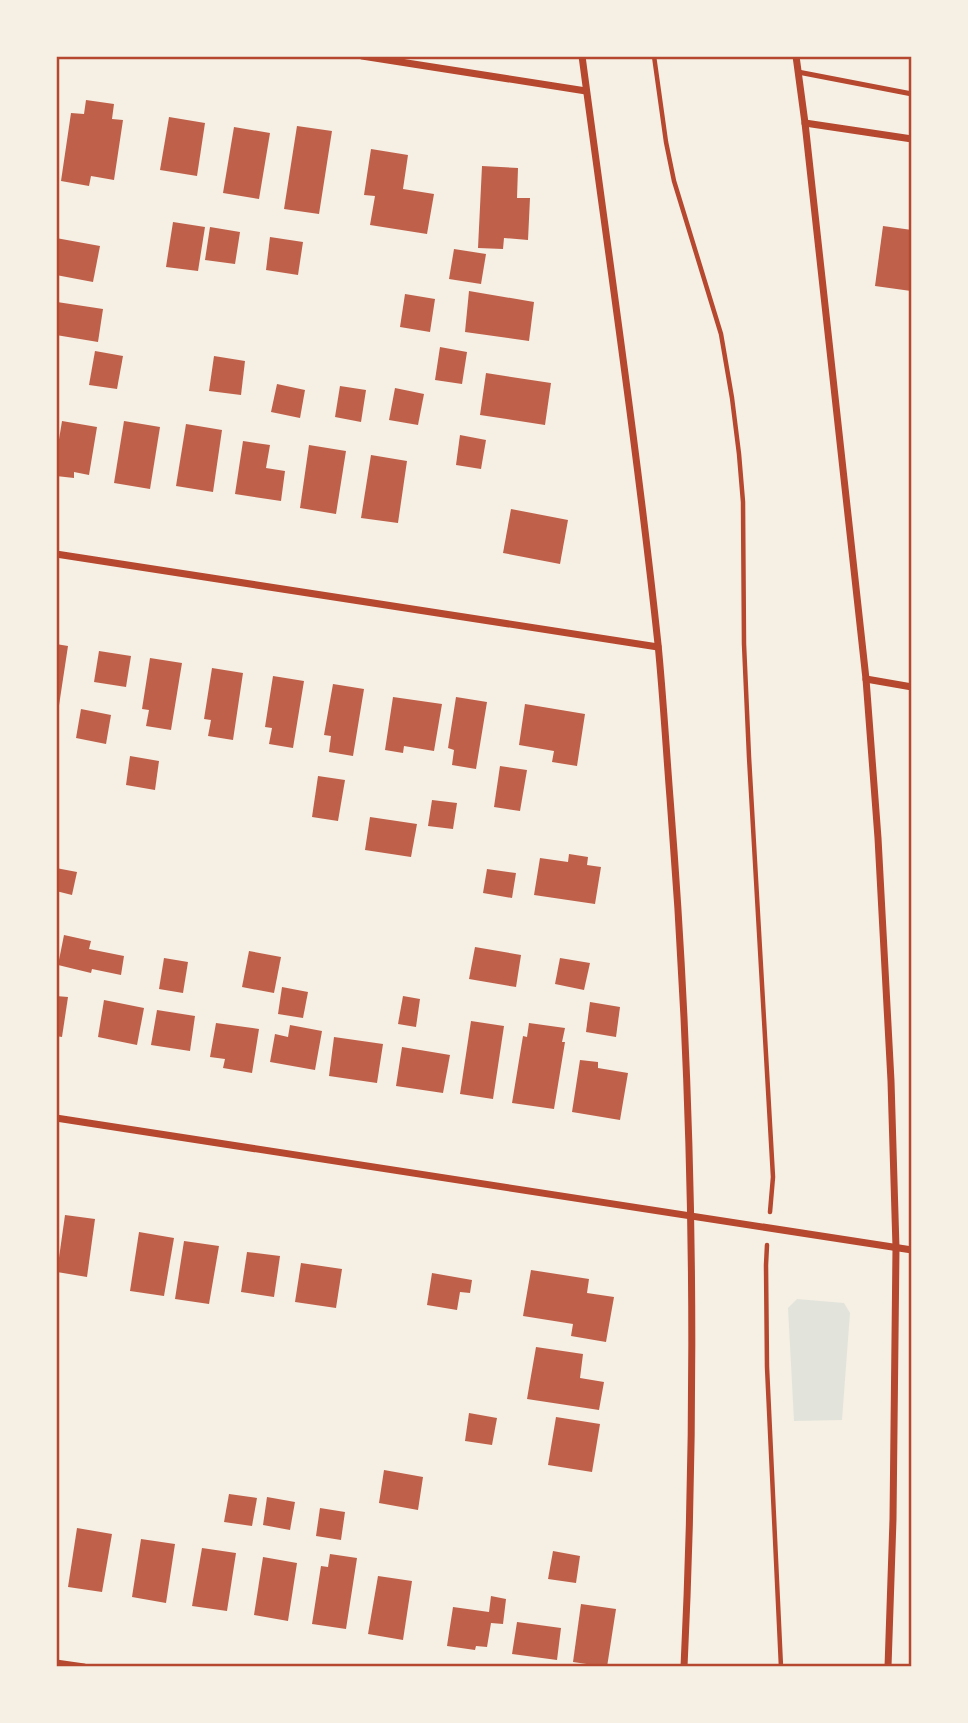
<svg xmlns="http://www.w3.org/2000/svg" width="968" height="1723" font-family="'Alegreya Sans',sans-serif">
<style>
.green{fill:#e2e4dc}
.building{fill:#bf614a}
.lines{fill:none;stroke-linecap:round;stroke-linejoin:round}
.path{stroke:#b5482f;stroke-width:4.5}
.service{stroke:#b5482f;stroke-width:5}
.minor{stroke:#b5482f;stroke-width:7}
.neatline{fill:none;stroke:#b5482f;stroke-width:2.5}
</style>
<rect width="100%" height="100%" fill="#f6efe4"/>
<!-- green -->
<path class="green" d="M797,1299l47,4 6,10 -8,107 -48,1 -6,-113z"/>
<!-- building -->
<g class="building">
<path d="M86,100l28,4 -2,15 11,1 -9,60 -23,-4 -2,10 -28,-5 10,-68 13,1z"/>
<path d="M169,117l36,6 -8,53 -37,-6z"/>
<path d="M297,126l35,5 -13,83 -35,-5z"/>
<path d="M234,127l36,6 -11,66 -36,-6z"/>
<path d="M371,149l37,6 -5,34 31,5 -7,40 -57,-9 5,-29 -11,-1z"/>
<path d="M482,166l36,2 -1,30h13l-2,42 -24,-2 -1,11 -25,-1z"/>
<path d="M173,222l32,5 -7,44 -32,-4z"/>
<path d="M883,226l29,4 -1,61 -36,-5z"/>
<path d="M210,227l30,5 -5,32 -30,-4z"/>
<path d="M270,237l33,5 -5,33 -32,-5z"/>
<path d="M56,238l44,8 -7,36 -37,-7z"/>
<path d="M454,249l32,5 -5,30 -32,-5z"/>
<path d="M469,291l65,11 -5,39 -64,-9z"/>
<path d="M405,294l30,5 -5,33 -30,-5z"/>
<path d="M57,302l46,7 -5,33 -42,-7z"/>
<path d="M440,347l27,5 -5,32 -27,-4z"/>
<path d="M95,351l28,5 -6,33 -28,-4z"/>
<path d="M214,356l31,5 -4,34 -32,-4z"/>
<path d="M486,373l65,10 -6,42 -65,-10z"/>
<path d="M277,384l28,6 -5,28 -29,-6z"/>
<path d="M340,386l26,4 -5,32 -26,-5z"/>
<path d="M395,388l29,6 -6,31 -29,-5z"/>
<path d="M62,421l35,6 -8,48 -15,-3v6l-18,-2v-18z"/>
<path d="M124,421l36,6 -10,62 -36,-6z"/>
<path d="M186,424l36,6 -9,62 -37,-6z"/>
<path d="M460,435l26,5 -5,29 -25,-4z"/>
<path d="M243,441l27,4 -4,23 19,3 -4,30 -46,-7z"/>
<path d="M309,445l37,6 -10,63 -36,-6z"/>
<path d="M371,455l36,6 -9,62 -37,-5z"/>
<path d="M511,509l57,11 -8,44 -57,-11z"/>
<path d="M56,644l12,2 -10,66 -2,-1z"/>
<path d="M99,651l32,5 -5,31 -32,-5z"/>
<path d="M150,658l32,5 -11,67 -25,-4 3,-16 -7,-1z"/>
<path d="M212,668l31,5 -10,67 -25,-4 3,-16 -7,-1z"/>
<path d="M273,676l31,5 -11,67 -24,-4 3,-16 -7,-1z"/>
<path d="M333,684l31,5 -11,67 -24,-4 2,-16 -7,-1z"/>
<path d="M393,697l49,7 -8,47 -30,-5 -1,7 -18,-3z"/>
<path d="M456,697l31,5 -11,67 -24,-4 2,-15 -6,-2z"/>
<path d="M525,704l60,10 -8,52 -25,-4 2,-11 -35,-6z"/>
<path d="M81,709l30,6 -5,29 -30,-6z"/>
<path d="M130,756l29,5 -4,29 -29,-5z"/>
<path d="M500,766l27,4 -7,41 -26,-4z"/>
<path d="M318,776l27,4 -7,41 -26,-4z"/>
<path d="M432,800l25,3 -4,26 -25,-3z"/>
<path d="M370,817l47,7 -6,33 -46,-7z"/>
<path d="M569,854l19,3 -1,8 14,2 -6,37 -61,-9 6,-37 28,4z"/>
<path d="M56,868l21,4 -5,23 -16,-4z"/>
<path d="M487,869l29,4 -4,25 -29,-5z"/>
<path d="M64,935l27,6 -2,8 35,7 -3,19 -29,-6 -1,4 -33,-8z"/>
<path d="M475,947l46,8 -5,32 -47,-8z"/>
<path d="M249,951l32,6 -7,36 -32,-6z"/>
<path d="M164,958l24,4 -5,31 -24,-4z"/>
<path d="M560,958l30,5 -6,27 -29,-6z"/>
<path d="M282,987l26,5 -5,26 -25,-4z"/>
<path d="M56,996l12,1 -6,40 -6,-1z"/>
<path d="M403,996l17,3 -4,28 -18,-3z"/>
<path d="M104,1000l40,8 -7,37 -39,-8z"/>
<path d="M590,1002l30,5 -4,30 -30,-5z"/>
<path d="M157,1010l38,6 -5,35 -39,-6z"/>
<path d="M471,1021l33,5 -11,73 -33,-5z"/>
<path d="M216,1023l43,6 -7,44 -29,-5 2,-9 -15,-2z"/>
<path d="M529,1023l36,5 -3,14h3l-11,67 -42,-6 11,-67 4,1z"/>
<path d="M290,1025l32,6 -7,39 -45,-8 5,-28 13,3z"/>
<path d="M334,1037l49,7 -6,39 -48,-7z"/>
<path d="M402,1047l48,8 -7,38 -47,-7z"/>
<path d="M580,1060l18,2v6l30,5 -8,47 -48,-8z"/>
<path d="M65,1215l30,4 -8,58 -30,-5z"/>
<path d="M139,1232l35,6 -10,58 -34,-5z"/>
<path d="M184,1241l35,5 -10,58 -34,-5z"/>
<path d="M247,1252l33,4 -6,41 -33,-5z"/>
<path d="M301,1263l41,6 -6,39 -41,-6z"/>
<path d="M531,1270l58,9 -2,14 27,4 -8,45 -35,-6 2,-12 -50,-8z"/>
<path d="M432,1273l40,7 -2,13 -10,-1 -3,18 -30,-5z"/>
<path d="M536,1347l47,7 -3,24 24,4 -5,28 -72,-11z"/>
<path d="M469,1413l28,5 -5,27 -27,-4z"/>
<path d="M556,1417l44,7 -8,48 -44,-7z"/>
<path d="M384,1470l39,7 -5,33 -39,-7z"/>
<path d="M229,1494l28,4 -5,28 -28,-4z"/>
<path d="M267,1497l28,5 -5,28 -27,-5z"/>
<path d="M320,1508l25,4 -4,28 -25,-4z"/>
<path d="M77,1528l35,6 -10,58 -34,-5z"/>
<path d="M141,1539l34,5 -9,59 -34,-6z"/>
<path d="M202,1548l34,5 -9,58 -35,-5z"/>
<path d="M553,1551l27,5 -4,27 -28,-4z"/>
<path d="M330,1554l27,4 -11,71 -34,-5 9,-58 7,1z"/>
<path d="M263,1557l34,6 -9,58 -34,-6z"/>
<path d="M378,1576l34,5 -9,59 -35,-6z"/>
<path d="M491,1596l15,3 -3,25 -12,-1 -4,24 -11,-1 -1,4 -28,-4 6,-39 36,5z"/>
<path d="M581,1604l35,5 -9,58 -34,-5z"/>
<path d="M517,1622l44,6 -4,32 -45,-6z"/>
</g>
<g class="lines">
<!-- path -->
<g class="path">
<path d="M654,56l12,86 8,39 47,153 11,64 7,56 4,48 1,142 5,113 24,420 -3,35"/>
<path d="M767,1245l-1,20 1,102 14,300"/>
</g>
<!-- service -->
<path class="service" d="M798,72l114,22"/>
<!-- minor -->
<g class="minor">
<path d="M362,56l224,35"/>
<path d="M582,56c26,196 55,392 76,588 5,51 8,103 12,154 23,289 28,580 14,869"/>
<path d="M796,56l9,67 61,556 12,159 13,243 5,167 -3,271 -5,148"/>
<path d="M805,123l107,16"/>
<path d="M56,554l602,93"/>
<path d="M866,679l46,8"/>
<path d="M56,1118l856,132"/>
<path d="M56,1663l28,4"/>
</g>
</g>
<!-- border -->
<rect width="968" height="1723" fill="none" stroke="#f6efe4" stroke-width="116"/>
<rect x="58" y="58" width="852" height="1607" class="neatline"/>
</svg>
